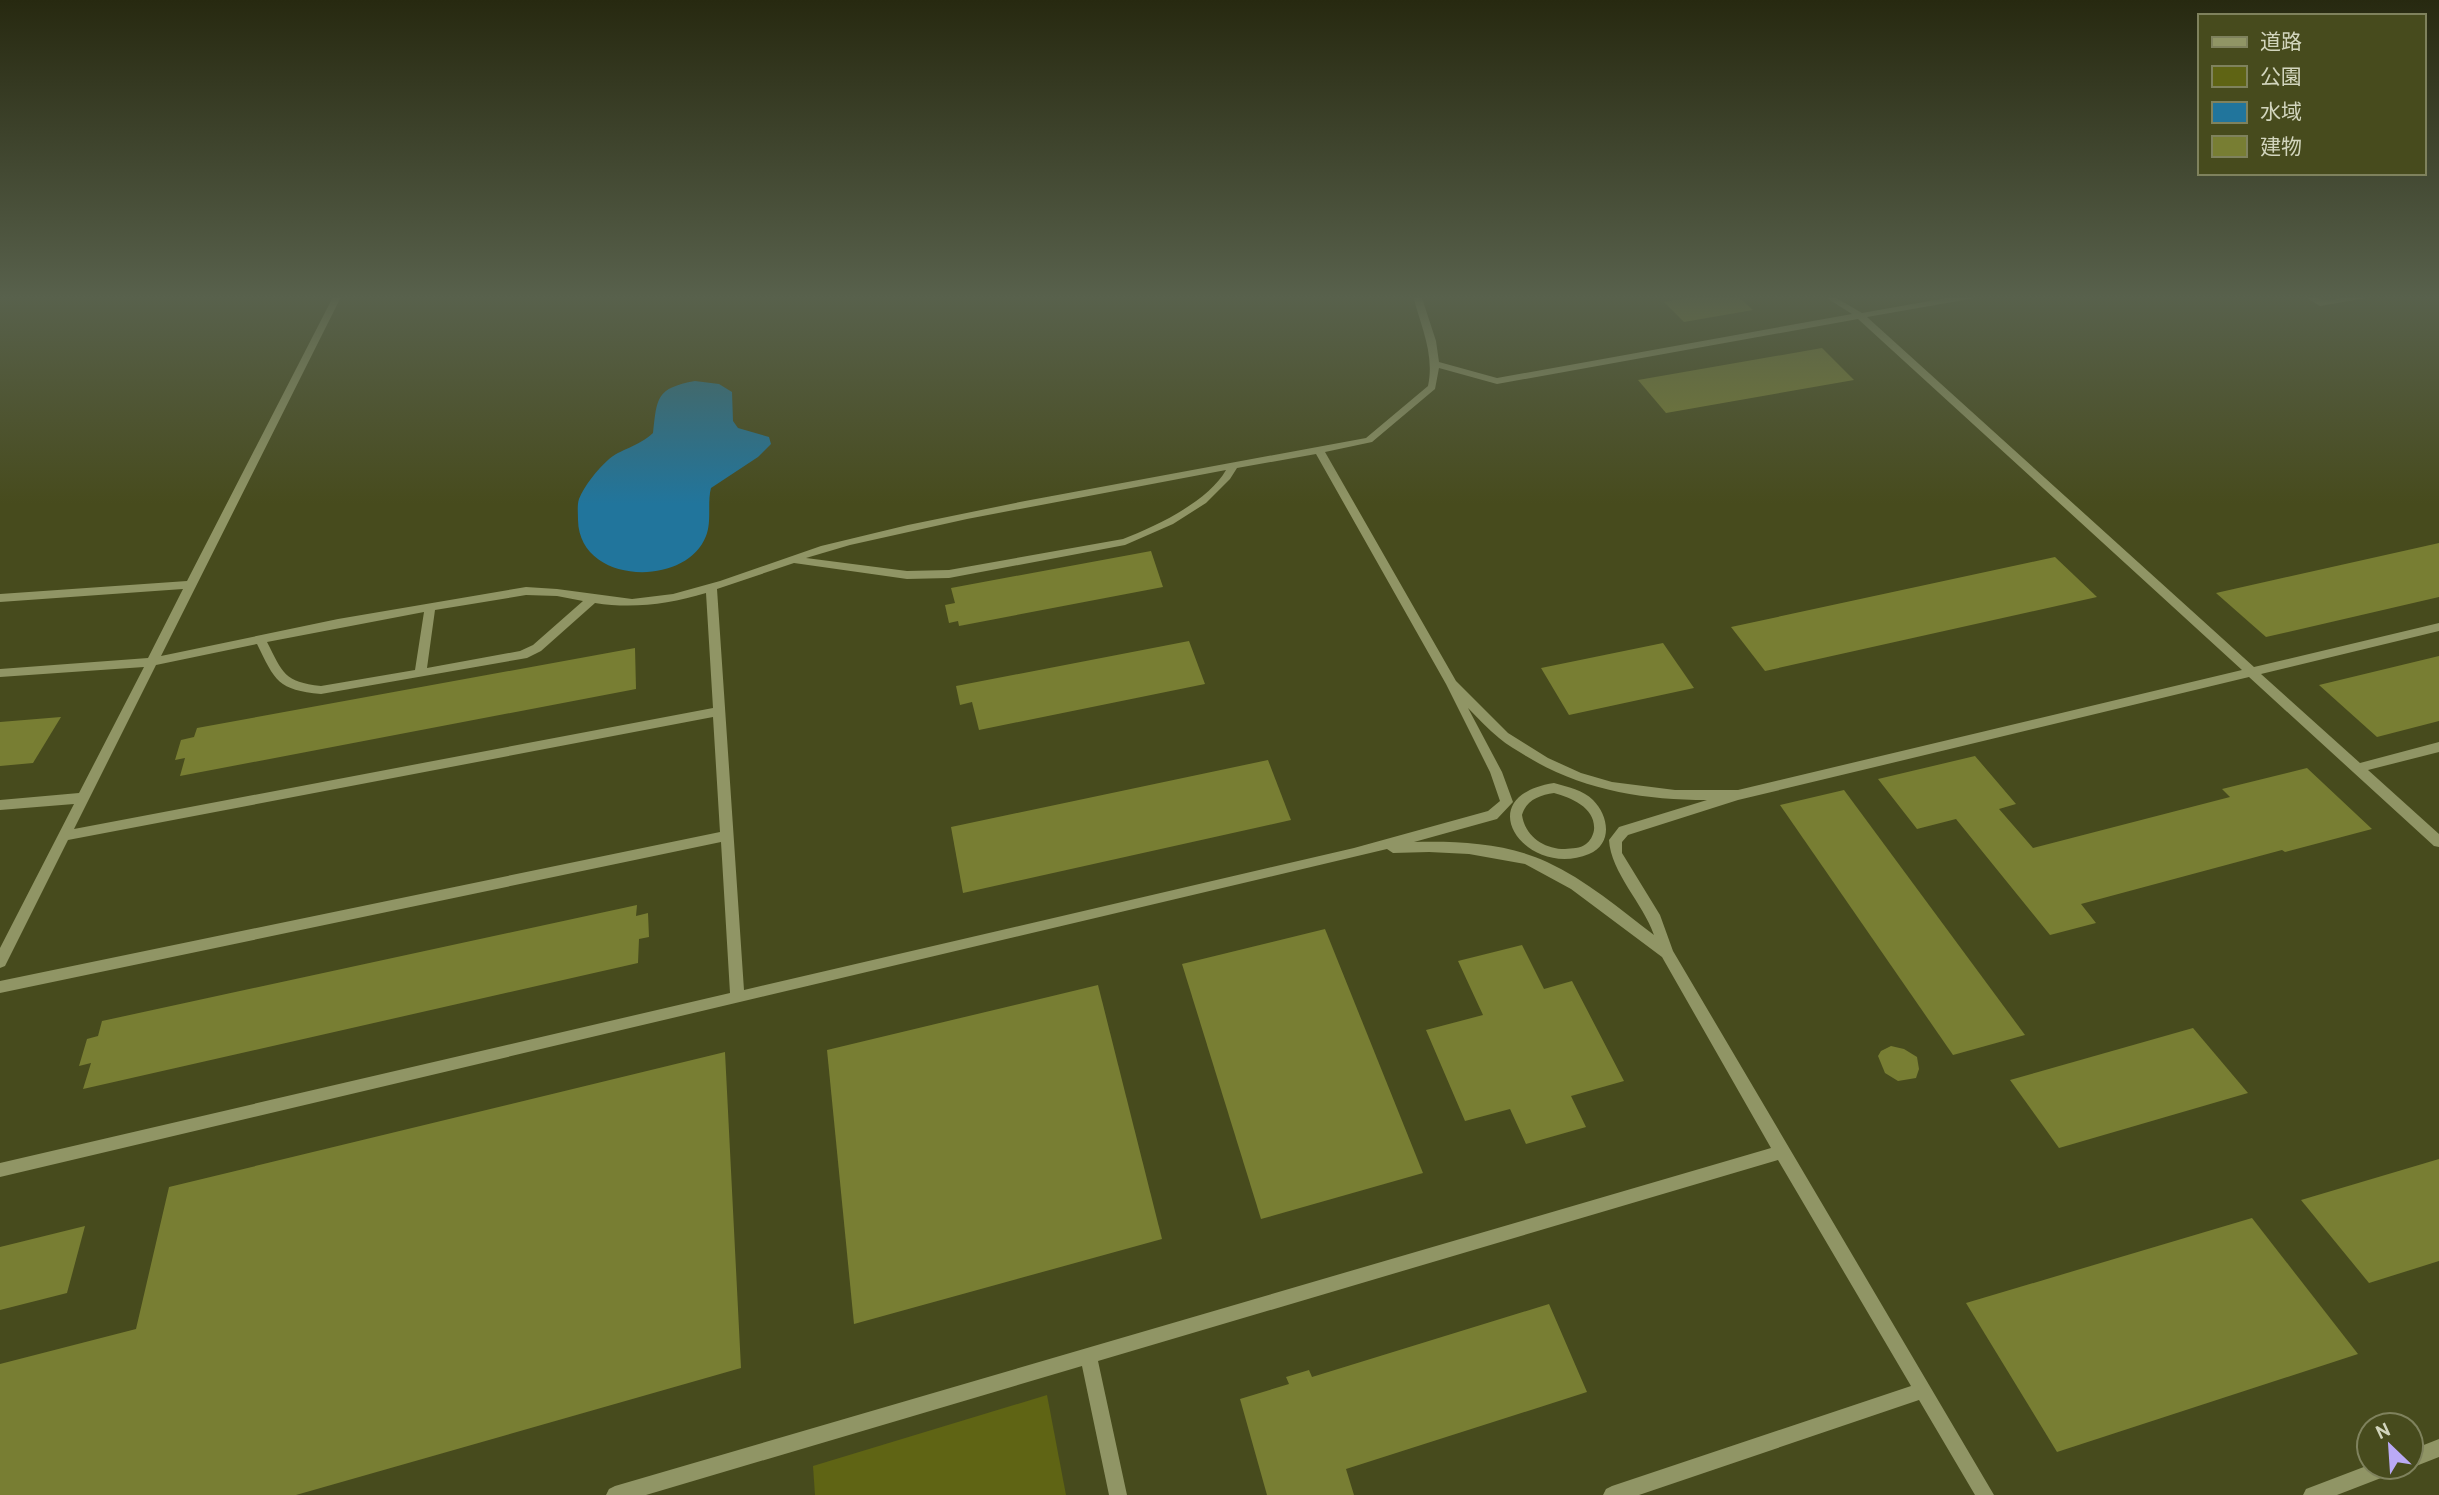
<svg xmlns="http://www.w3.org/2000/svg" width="2439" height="1495" font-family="Overpass,'Noto Sans JP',sans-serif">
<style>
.green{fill:#5f6414}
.water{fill:#21759c}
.building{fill:#787e33}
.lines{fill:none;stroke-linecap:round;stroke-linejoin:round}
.minor{fill:#909565;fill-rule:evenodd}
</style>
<rect width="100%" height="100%" fill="#474b1d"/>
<!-- green -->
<path class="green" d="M1047,1395l19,100h-251l-2,-29z"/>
<!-- water -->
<path class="water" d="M695,381l24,3 13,8 1,29 5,7 31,9 2,7 -13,13 -47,31c-4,15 1,33 -5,48 -20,52 -127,49 -128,-16 0,-7 -1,-15 1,-21 5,-13 19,-30 29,-39 12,-11 30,-13 45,-27 4,-35 3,-45 42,-52z"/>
<!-- building -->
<g class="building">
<path d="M1706,295h30l17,15 -69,12 -20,-20z"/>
<path d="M1822,348l32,32 -188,33 -28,-33z"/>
<path d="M2439,543v54l-173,40 -50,-44z"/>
<path d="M1151,551l12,36 -204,39 -1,-5 -9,2 -4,-18 10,-2 -4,-15z"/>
<path d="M2055,557l42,40 -332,74 -34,-44z"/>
<path d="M1189,641l16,43 -226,46 -7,-28 -12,3 -4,-19z"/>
<path d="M1663,643l31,45 -125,27 -28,-47z"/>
<path d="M635,648l1,41 -456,87 5,-18 -10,2 6,-20 13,-3 3,-9z"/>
<path d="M2439,656v65l-62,16 -58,-52z"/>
<path d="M61,717l-28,46 -33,3v-44z"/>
<path d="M1975,756l41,48 -17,5 34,39 197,-51 -8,-8 85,-21 65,61 -87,23 -3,-2 -201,54 15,19 -46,12 -94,-116 -39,10 -39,-50z"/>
<path d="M1268,760l23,60 -328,73 -12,-66z"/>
<path d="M1844,790l181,245 -72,20 -173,-250z"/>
<path d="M637,905l-1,11 12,-3 1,24 -10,2 -1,24 -555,126 8,-26 -12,3 8,-27 11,-3 4,-15z"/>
<path d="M1325,929l98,244 -162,46 -79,-255z"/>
<path d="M1522,945l22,44 28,-8 52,100 -53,15 15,31 -60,17 -16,-35 -45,12 -39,-91 57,-15 -25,-54z"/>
<path d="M1098,985l64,254 -308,85 -27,-274z"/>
<path d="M2193,1028l55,65 -189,55 -49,-68z"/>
<path d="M1891,1046l13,3 13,8 2,12 -3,9 -18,3 -13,-8 -7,-17 3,-5z"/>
<path d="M725,1052l16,316 -445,127h-296v-131l136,-35 33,-142z"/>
<path d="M2439,1159v102l-70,22 -68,-83z"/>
<path d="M2252,1218l106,136 -301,98 -91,-149z"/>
<path d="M85,1226l-18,67 -67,17v-63z"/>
<path d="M1549,1304l38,88 -241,77 8,26h-87l-27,-96 49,-15 -3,-7 23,-7 3,7z"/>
</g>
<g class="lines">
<!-- minor -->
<g class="minor">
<path d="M334,295h8l-181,361 177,-37 188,-32 31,2 75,10 41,-5 47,-13 101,-35 87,-21 117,-24 341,-63 62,-52c7,-33 -8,-61 -15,-91h8l15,46 3,21 58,16 355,-64 -30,-19h9l31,18 101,-18h16l-4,3 -108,19 387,350 185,-44v8l-178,43 99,89 79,-21v10l-71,18 71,64v13l-5,-1 -185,-169 -511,123 -110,35 -6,7v11l38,62 13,36 321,544h-19l-56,-95 -280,95h-36l3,-6 6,-3 299,-100 -133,-226 -680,201 29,134h-18l-27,-129 -436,129h-40l3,-6 6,-3 1156,-338 -109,-191 -91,-68 -46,-25 -56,-10 -40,-2 -36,1 -6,-4 -1387,328v-14l730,-170 -9,-151 -721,151v-12l720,-149 -7,-115 -645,123 -63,126 -5,2v-20l74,-144 -74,6v-10l79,-7 65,-126 -144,10v-8l148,-11 35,-69 -183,13v-8l187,-13zM1858,319l384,351 -504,120h-63l-63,-8 -31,-9 -33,-15 -40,-25 -52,-52 -131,-229 47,-10 63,-53 4,-21 58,16zM1316,454l130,230 44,88 10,29 -12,10 -134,37 -610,142 -27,-401 77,-26 113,16 42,-1 176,-33 48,-21 33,-21 24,-24 7,-11zM1226,470c-17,31 -71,57 -103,69l-174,31 -42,1 -101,-13 44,-13 117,-26zM706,593l7,115 -639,121 82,-164 101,-21c18,37 21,46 64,50l206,-36 14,-7 54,-48c38,6 74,1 111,-10zM526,595l31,1 26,5 -50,44 -13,6 -93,17 8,-58zM424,612l-9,58 -94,16c-37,-4 -38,-13 -54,-44zM1468,708c10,10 20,21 31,30 8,7 18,12 27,18 55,34 117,44 181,44l-88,27 -10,13c2,33 34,63 45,95 -34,-26 -68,-55 -107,-73 -41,-19 -88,-21 -133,-20l83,-23 16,-17 -11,-30z"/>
<path d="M2302,295c10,-1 13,4 22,5 15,0 31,-6 46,-5l-4,3 -46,8z"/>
<path d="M1554,783c14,4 29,7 39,17 16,16 20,44 -4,54 -62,26 -123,-57 -35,-71zM1554,793c18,5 42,15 40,37 -1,6 -4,11 -8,14 -6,5 -14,4 -21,5 -21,0 -40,-13 -43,-34 4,-15 18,-20 32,-22z"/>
<path d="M2439,1439v18l-28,11 -2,-1h2v-17z"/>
<path d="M2369,1465v2h28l-3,6 -57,22h-34l3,-6z"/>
</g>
</g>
<!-- sky -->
<linearGradient id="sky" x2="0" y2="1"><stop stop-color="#272910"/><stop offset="0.59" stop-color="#58614c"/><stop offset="1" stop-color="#58614c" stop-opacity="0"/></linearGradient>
<rect width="2439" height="504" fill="url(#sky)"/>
<!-- legend -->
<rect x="2198" y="14" width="228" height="161" fill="#474b1d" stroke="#7f825d" stroke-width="2"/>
<rect x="2212" y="37" width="35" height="10" fill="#909565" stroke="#7f825d" stroke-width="2"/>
<text x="2260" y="49" font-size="21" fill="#d2d5bd">道路</text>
<rect x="2212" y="66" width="35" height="21" fill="#5f6414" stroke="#7f825d" stroke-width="2"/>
<text x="2260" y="84" font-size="21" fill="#d2d5bd">公園</text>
<rect x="2212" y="102" width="35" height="21" fill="#21759c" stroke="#7f825d" stroke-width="2"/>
<text x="2260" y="119" font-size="21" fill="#d2d5bd">水域</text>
<rect x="2212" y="136" width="35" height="21" fill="#787e33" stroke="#7f825d" stroke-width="2"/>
<text x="2260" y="154" font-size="21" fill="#d2d5bd">建物</text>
<!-- north arrow -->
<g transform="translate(2390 1446) rotate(335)"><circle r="33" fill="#474b1d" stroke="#7f825d" stroke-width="2"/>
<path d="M0-5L12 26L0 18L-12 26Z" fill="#baaaf6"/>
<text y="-10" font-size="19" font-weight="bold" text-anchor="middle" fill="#d2d5bd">N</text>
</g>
</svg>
